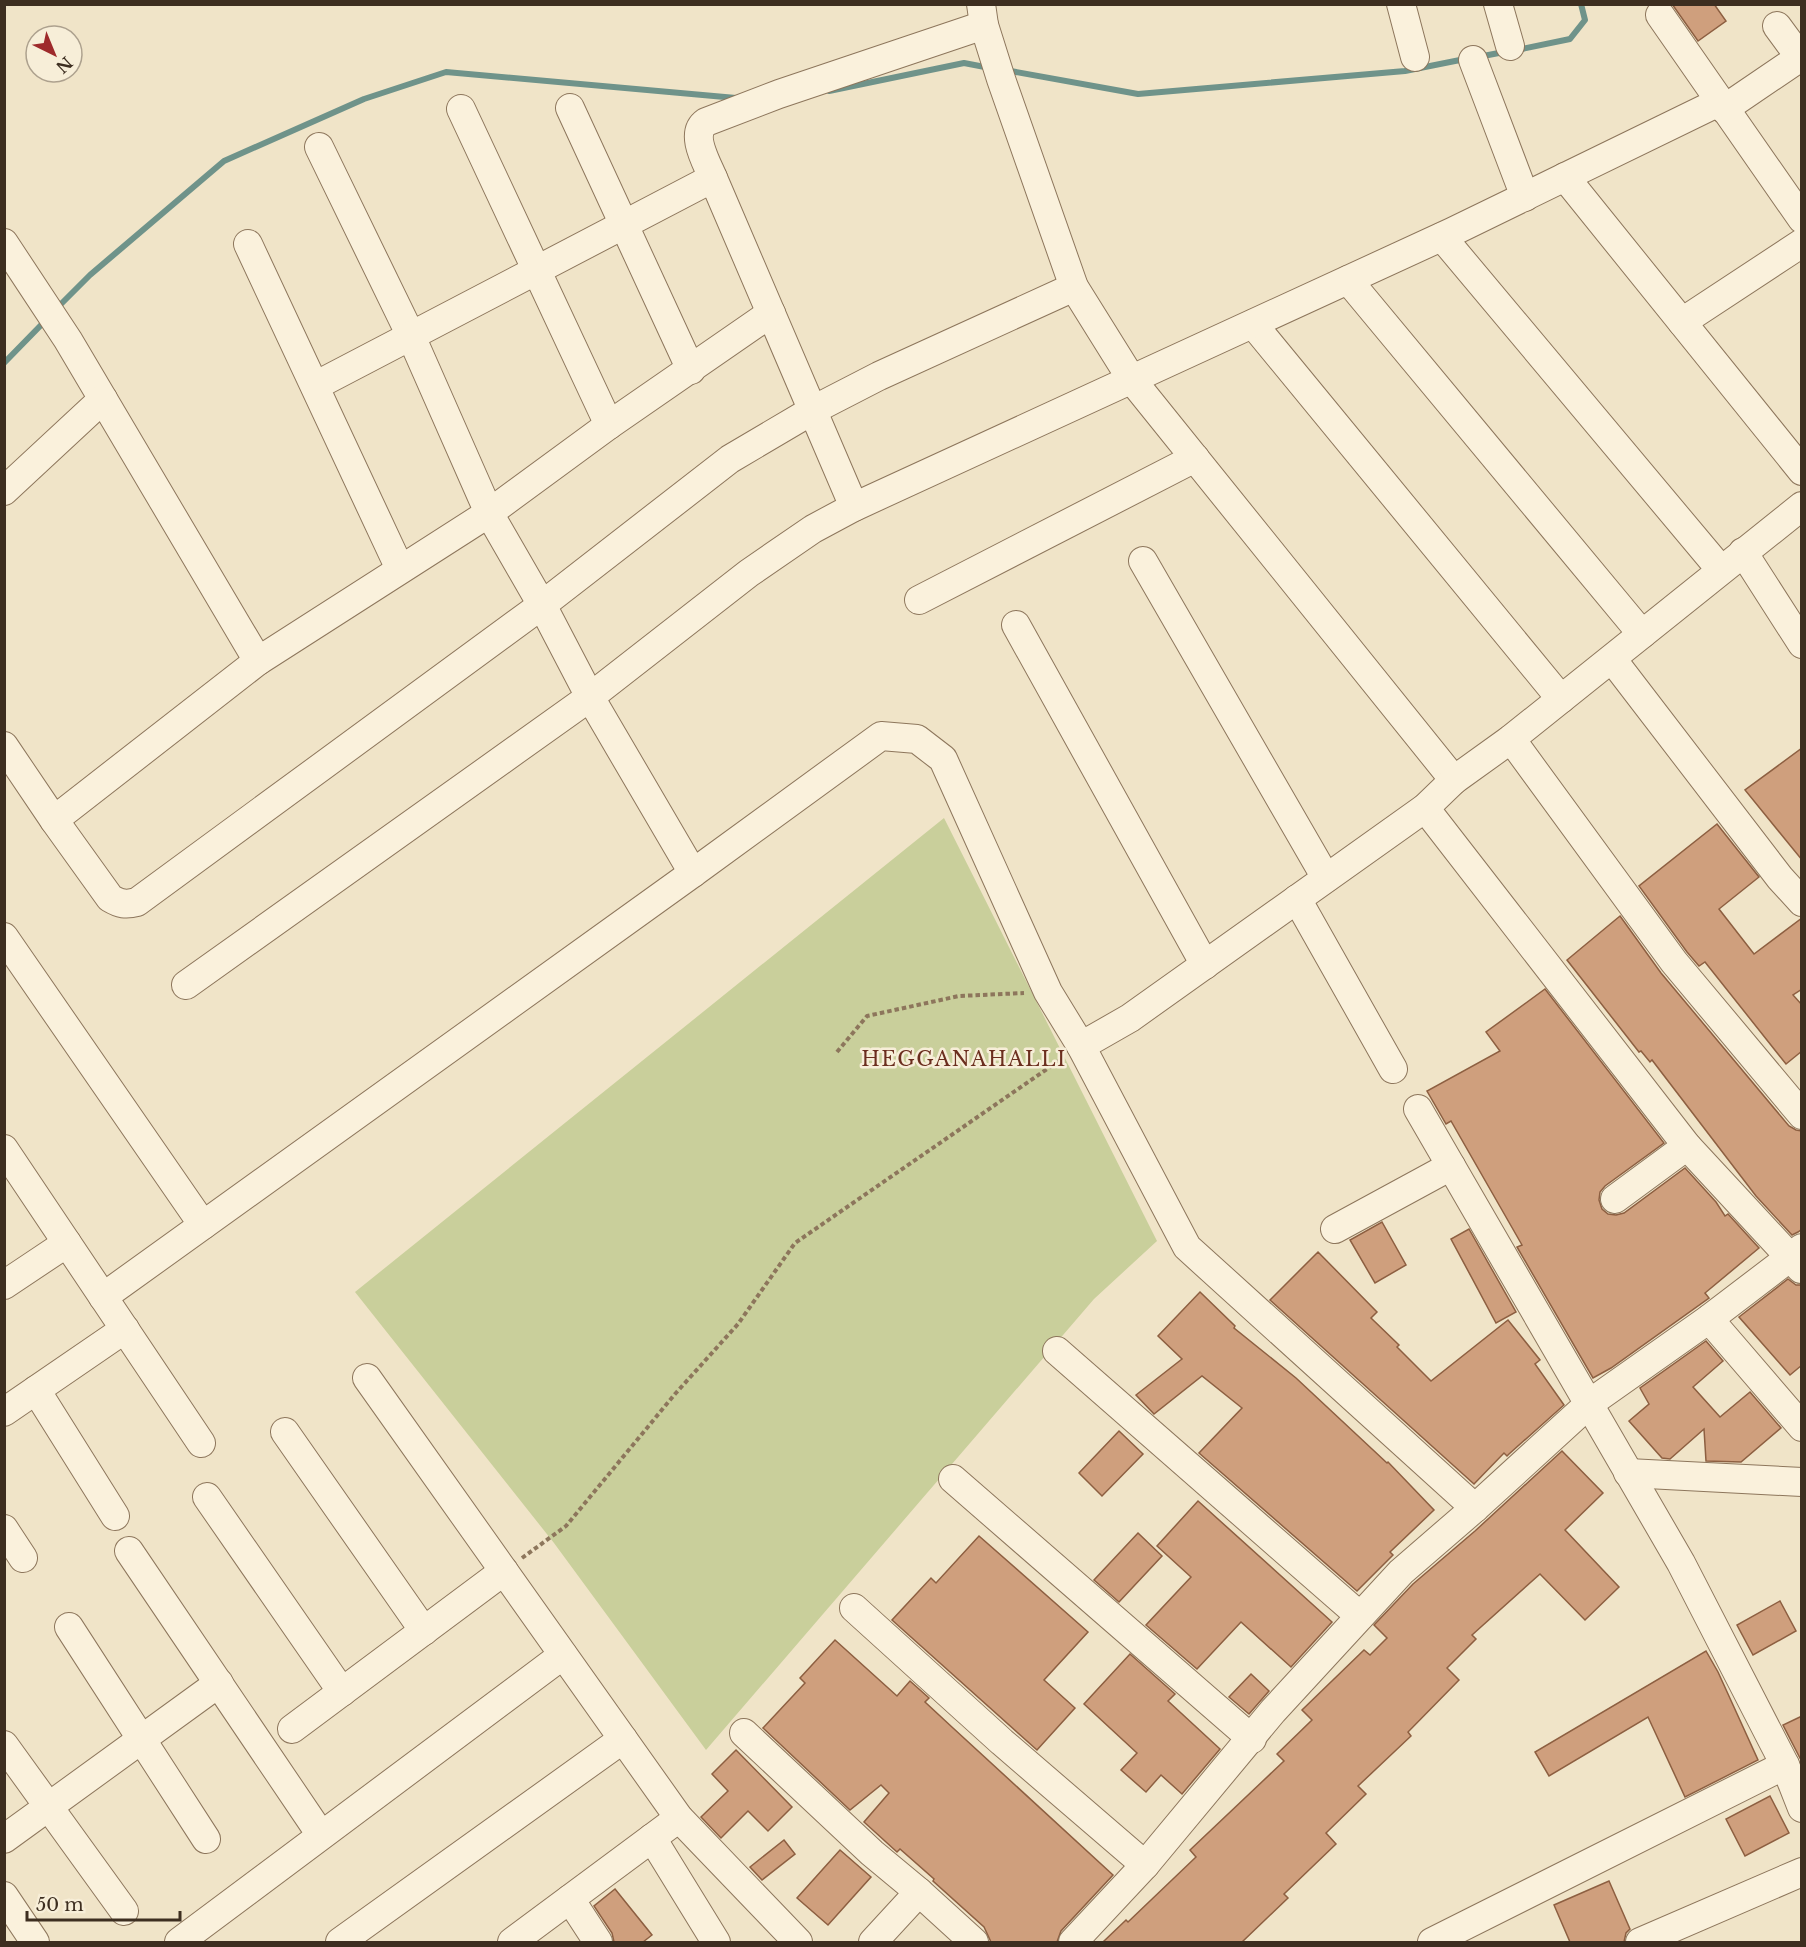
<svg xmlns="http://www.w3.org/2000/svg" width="1806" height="1947" font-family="'Libre Baskerville',serif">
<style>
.green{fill:#c9cf9b}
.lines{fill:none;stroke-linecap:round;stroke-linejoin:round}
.stream{stroke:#6f938a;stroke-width:6}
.building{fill:#cf9f7d;stroke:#8d5f41;stroke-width:1.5}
.minor-casing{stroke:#8d765c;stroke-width:30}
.path{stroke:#8d765c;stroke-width:4;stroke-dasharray:4.5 3;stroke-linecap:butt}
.minor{stroke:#faf1dc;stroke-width:28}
.labels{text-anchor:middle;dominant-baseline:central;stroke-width:5;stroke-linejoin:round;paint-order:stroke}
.quarter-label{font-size:20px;letter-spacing:1.5px;fill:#6b2e1e;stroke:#f7eed8}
</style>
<rect width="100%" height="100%" fill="#f0e4c8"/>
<!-- green -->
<path class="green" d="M944,818l213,423 -63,58 -388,451 -152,-207 -199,-251z"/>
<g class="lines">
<!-- stream -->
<g class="stream">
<path d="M1517,50l53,-11 15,-19 -4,-16"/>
<path d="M1478,57l26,-5"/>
<path d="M1005,70l133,24 267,-23 60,-12"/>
<path d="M829,91l135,-28 26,5"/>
<path d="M56,309l34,-34 134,-114 140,-62 82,-27 290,26"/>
<path d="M4,363l41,-42"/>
</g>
</g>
<!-- building -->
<g class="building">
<path d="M1672,4h42l12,17 -28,20z"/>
<path d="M1802,748v112l-57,-70z"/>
<path d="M1717,824l42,53 -40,32 35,45 48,-36v71l-9,6 9,10v46l-16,13 -81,-102 -6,4 -12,-14 -48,-66z"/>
<path d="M1620,916l41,57 128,153 7,4 6,1v98l-4,3 -6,3 -36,-39 -104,-136 -2,2 -9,-11 -2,1 -72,-92z"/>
<path d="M1545,989l119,154 -59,43 -5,6 -1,8 3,9 6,5 8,1 8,-2 61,-45 31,34 9,14 3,-2 31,34 -54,45 4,5 -98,70 -18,10 -76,-131 5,-2 -71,-124 -5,3 -19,-33 73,-40 -14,-19z"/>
<path d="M1382,1222l24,43 -31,18 -25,-43z"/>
<path d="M1469,1229l47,83 -20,11 -45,-84z"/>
<path d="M1318,1252l59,60 -6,6 28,27 -2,2 34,34 77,-61 32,40 -5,4 29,41 -55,49 -2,2 -3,-3 -30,31 -204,-184z"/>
<path d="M1788,1279l8,6h6v80l-12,10 -51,-58z"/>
<path d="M1200,1292l35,34 -1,2 62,50 91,85 1,-1 46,48 -44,42 3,3 -36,36 -158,-138 43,-45 -40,-32 -48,38 -18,-19 46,-36 -24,-23z"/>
<path d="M1706,1341l17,20 -30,26 27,30 30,-25 31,36 -40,34 -35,-1 -2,-32 -34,30 -8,-1 -33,-37 20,-17 -9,-16z"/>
<path d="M1119,1431l24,23 -41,42 -23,-23z"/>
<path d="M1562,1451l41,42 -38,37 54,57 -34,33 -45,-46 -68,61 4,4 -29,29 12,12 -51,52 3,4 -53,50 8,8 -40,39 10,11 -52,50 4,4 -46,44h-139l23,-22 2,2 68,-65 -6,-7 94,-89 -7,-7 35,-34 -10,-10 62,-60 6,5 17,-17 -13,-13 39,-41 62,-53z"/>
<path d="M1198,1501l134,121 -41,45 -50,-45 -44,47 -51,-44 45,-48 -34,-31z"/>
<path d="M1138,1533l24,23 -43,46 -25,-22z"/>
<path d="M979,1536l109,96 -44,48 31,28 -38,42 -145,-130 39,-42 5,5z"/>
<path d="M1780,1601l16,30 -43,24 -16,-30z"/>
<path d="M835,1640l62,56 13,-15 19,17 -4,4 28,26 160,147 -52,56 -4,11h-66l-7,-15 -51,-46 1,-2 -34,-30 -3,3 -33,-30 25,-29 -8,-8 -31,25 -87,-82 42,-45 -5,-5z"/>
<path d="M1706,1651l12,21 40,88 -73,37 -37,-80 -99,59 -14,-24z"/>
<path d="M1130,1654l45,40 -7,7 52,48 -38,45 -21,-19 -15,17 -25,-22 16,-17 -53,-49z"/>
<path d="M1251,1674l18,17 -20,23 -20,-17z"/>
<path d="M1802,1716v46l-19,-37z"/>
<path d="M736,1750l56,57 -24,24 -20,-20 -27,27 -20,-21 27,-26 -16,-17z"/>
<path d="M1770,1796l19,37 -44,23 -19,-37z"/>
<path d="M784,1840l11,14 -33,26 -12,-13z"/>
<path d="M840,1850l31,27 -43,48 -31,-27z"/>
<path d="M1609,1881l21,48 -4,4 -2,9h-54l-16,-37z"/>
<path d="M615,1889l37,46 -9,7h-29l-2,-9 -18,-27z"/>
</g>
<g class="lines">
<!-- minor casing -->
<g class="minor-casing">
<g id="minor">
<path d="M981,4l3,21 17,54 73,208 58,93 322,400"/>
<path d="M1401,4l14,53"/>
<path d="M1498,4l12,42"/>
<path d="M1660,15l142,204"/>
<path d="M1777,26l25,34"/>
<path d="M1473,60l52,137"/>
<path d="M570,108l121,262"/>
<path d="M461,109l148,316"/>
<path d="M1724,109l78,-53"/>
<path d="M319,147l92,189 78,177 53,92 48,92 103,176"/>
<path d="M1565,177l237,294"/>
<path d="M1442,237l279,333"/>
<path d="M4,243l64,97 190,321"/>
<path d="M248,244l152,325"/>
<path d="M1348,280l294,354"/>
<path d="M1682,322l120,-79"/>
<path d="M1253,324l308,375"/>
<path d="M315,386l398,-208"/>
<path d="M4,491l99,-92"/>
<path d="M854,507l-141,-329c-6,-15 -24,-44 -7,-56l73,-28 205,-69"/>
<path d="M1743,552l59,92"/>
<path d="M1143,561l183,317"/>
<path d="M919,600l276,-142"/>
<path d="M1016,625l189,340"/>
<path d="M1612,659l168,219 22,24"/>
<path d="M1511,739l163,223 128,153"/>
<path d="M4,746l50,74 204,-159 231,-148 120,-88 162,-112"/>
<path d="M1425,808l262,338 114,123"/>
<path d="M54,820l56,78c10,6 16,7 27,4l405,-297 188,-146 83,-49 66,-34 195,-89"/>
<path d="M1297,899l96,170"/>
<path d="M4,937l199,288"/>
<path d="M186,985l404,-288 159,-124 64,-44 41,-22 598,-275 267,-130"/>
<path d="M1081,1046l106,201 288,261"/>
<path d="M1418,1109l263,454 104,202 17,43"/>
<path d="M4,1149l197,294"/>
<path d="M1615,1199l72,-53"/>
<path d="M1335,1229l116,-63"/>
<path d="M4,1285l63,-42"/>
<path d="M103,1297l590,-424 188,-137 36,3 26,20 105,233 33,54 49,-28 295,-210 29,-28 57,-41 291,-233"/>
<path d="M1709,1319l93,108"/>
<path d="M1057,1351l303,265"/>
<path d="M367,1378l312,440 119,124"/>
<path d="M36,1390l79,126"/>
<path d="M4,1412l121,-83"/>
<path d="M285,1432l139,199"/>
<path d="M1628,1473l174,9"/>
<path d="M953,1479l299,260"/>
<path d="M207,1497l135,195"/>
<path d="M4,1529l19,29"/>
<path d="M129,1551l192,284"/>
<path d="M854,1608l148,134 143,123"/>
<path d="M69,1627l137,212"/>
<path d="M292,1729l212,-158"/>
<path d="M744,1733l128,120 47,39 -46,50"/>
<path d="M4,1745l120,166"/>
<path d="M652,1838l64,104"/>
<path d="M4,1839l215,-156"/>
<path d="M919,1892l55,50"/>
<path d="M4,1896l31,46"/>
<path d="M570,1899l28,43"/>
<path d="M179,1942l384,-287"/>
<path d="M340,1942l283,-203"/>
<path d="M512,1942l167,-124"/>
<path d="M1073,1942l72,-77 128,-154 128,-139 74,-64 115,-105 119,-84 93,-71"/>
<path d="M1432,1942l353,-177"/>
<path d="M1640,1942l162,-70"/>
</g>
</g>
<!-- path -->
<g class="path">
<path d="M837,1052l30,-36 92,-20 65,-3"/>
<path d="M522,1558l44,-32 109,-132 63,-70 57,-81 268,-185"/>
</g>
<!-- minor -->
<use href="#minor" class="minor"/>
</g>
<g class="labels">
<!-- quarter labels -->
<g class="quarter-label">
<text x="964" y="1059">HEGGANAHALLI</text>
</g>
</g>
<!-- border -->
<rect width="1806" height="1947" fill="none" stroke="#3d2e20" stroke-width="12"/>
<!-- north arrow -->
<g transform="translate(54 54) rotate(137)"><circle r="28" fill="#f7eed8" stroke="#ada18e" stroke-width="1.5"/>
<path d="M0-4.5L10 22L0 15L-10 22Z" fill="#9e2a2b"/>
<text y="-9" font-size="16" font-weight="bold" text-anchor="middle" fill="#3d2e20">N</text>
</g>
<!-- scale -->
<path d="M27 1911v9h153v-9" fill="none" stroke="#3d2e20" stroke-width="3"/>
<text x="36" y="1911" font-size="18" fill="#3d2e20" stroke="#f7eed8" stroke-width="4.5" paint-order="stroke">50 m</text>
</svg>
